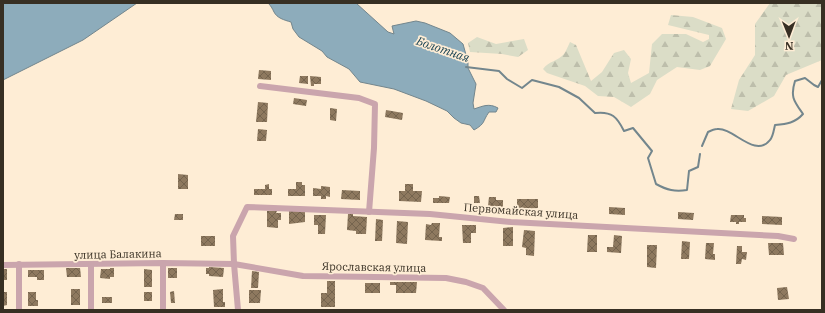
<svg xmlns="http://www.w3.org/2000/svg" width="825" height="313" font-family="'IBM Plex Serif',serif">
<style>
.forest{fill:url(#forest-firs)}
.water{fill:#8dacbb;stroke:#73868d}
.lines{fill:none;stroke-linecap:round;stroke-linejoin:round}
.stream{stroke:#73868d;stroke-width:2}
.building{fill:url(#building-cross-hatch)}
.minor{stroke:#caa5ad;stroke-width:6}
.labels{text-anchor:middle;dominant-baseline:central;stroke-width:3.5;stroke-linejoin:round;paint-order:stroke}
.street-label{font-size:11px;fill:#372f23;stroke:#feedd5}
.water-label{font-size:12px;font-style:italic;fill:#113d4f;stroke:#feedd5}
</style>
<defs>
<pattern id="forest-firs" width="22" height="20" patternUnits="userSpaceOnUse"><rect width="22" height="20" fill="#dbddc7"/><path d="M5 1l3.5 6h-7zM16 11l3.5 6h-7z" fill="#bdbeab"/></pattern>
<pattern id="building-cross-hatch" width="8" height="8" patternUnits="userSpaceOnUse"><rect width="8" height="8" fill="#8e795f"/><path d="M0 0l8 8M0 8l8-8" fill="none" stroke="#75644e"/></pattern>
</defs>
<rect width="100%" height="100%" fill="#feedd5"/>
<!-- forest -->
<g class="forest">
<path d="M770,3h52v57l-36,15 -12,21 -26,15 -17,-2 8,-29 16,-25v-31z"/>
<path d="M671,15l22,2 29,11 4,11 -16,27 -10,4 -23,-3 -20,13 -7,14 -19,13 -17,-10 -16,-1 -13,-10 -38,-13 -4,-4c6,-8 15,-8 21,-15 2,-3 4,-8 6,-12l6,3 15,36 11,-9 12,-19 10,-3 7,9 -3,14 3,10 18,-10 3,-29 10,-10h24l17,8 6,-3v-4l-41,-10z"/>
<path d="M477,37l19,7 28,-5 4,11 -10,7 -16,-3 -32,-2 -2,-9z"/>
</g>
<!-- water -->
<g class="water">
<path d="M3,3h134l-54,37 -80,40z"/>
<path d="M268,3h88l32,29 6,2 -2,-8 24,-5 9,2 25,10 13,11 5,18v6l8,16 -3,19 1,6c9,-3 15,-6 24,-1l-2,4h-7c-7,10 -3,11 -15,18l-4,-5 -9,-2 -7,-5 -7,-7 -21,-10 -32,-12 -34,-7 -11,-13 -22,-12 -5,-6 -23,-14 -6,-8 -2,-7c-7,-2 -14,-4 -17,-10 -2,-4 -3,-6 -6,-9z"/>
</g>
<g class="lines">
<!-- stream -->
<g class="stream">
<path d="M466,67l33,4 8,8 15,9 10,-8 27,7 20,11 16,15c17,-2 22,4 29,18l9,-3 19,23 -4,7 8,26c11,6 19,8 31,6l2,-19 9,-4 2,-13"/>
<path d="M702,146l6,-14c2,-1 6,-3 9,-3 16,-2 38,30 53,11 3,-3 4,-11 5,-15 12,-1 20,-2 28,-11 -9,-13 -13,-17 -8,-33l10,-3 9,7 4,2 4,-7"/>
</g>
</g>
<!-- building -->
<g class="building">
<path d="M259,70l12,1v9l-13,-1z"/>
<path d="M300,76h8v8l-9,-1z"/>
<path d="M310,76l11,1v7h-7v2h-3z"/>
<path d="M294,98l13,2 -1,6 -13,-2z"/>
<path d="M258,102l10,1 -1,19h-11z"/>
<path d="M330,108l7,1 -1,12 -6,-1z"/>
<path d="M386,110l17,3 -1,7 -17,-3z"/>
<path d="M258,129l9,1 -1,11h-9z"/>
<path d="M178,174l10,1v14h-10z"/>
<path d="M296,182h6v3h3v11h-17v-7h8z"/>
<path d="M269,184v5h3v6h-18v-6h11v-4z"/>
<path d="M405,184h8v7h9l-1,11 -22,-1v-10h6z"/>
<path d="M321,186l9,1v10l-4,-1v3h-5v-3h-8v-8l8,1z"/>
<path d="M342,190l18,1v9l-19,-1z"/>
<path d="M439,196l11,1 -1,6h-16v-5h6z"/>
<path d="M474,196h5l1,7h-6z"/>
<path d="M489,197h7v3h7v7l-15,-1z"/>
<path d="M517,199h21v9l-17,1v3h-4z"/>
<path d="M609,207l16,1v7l-16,-1z"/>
<path d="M267,211h10l-1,2h5v7h-3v8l-11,-1z"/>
<path d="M289,211h16v11l-16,2z"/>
<path d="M678,212l16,1 -1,7 -15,-1z"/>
<path d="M175,214h8v6h-9z"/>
<path d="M348,214h5v2l14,1 -1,17h-10v-3l-9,-1z"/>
<path d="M314,215h12l-1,19h-7v-9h-4z"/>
<path d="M731,215h13v3h2v4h-7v2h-3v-2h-6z"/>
<path d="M762,216l20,1v8l-20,-1z"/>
<path d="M376,219l7,1 -1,21h-7z"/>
<path d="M397,221l11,1 -1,22 -11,-1z"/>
<path d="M432,223h8l-1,14h3v4l-17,-1 1,-16 5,1z"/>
<path d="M462,225h14v8h-5v10h-8z"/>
<path d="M513,227v19h-10v-18z"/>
<path d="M524,230l11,1 -1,25 -8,-1v-7l-4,-1z"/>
<path d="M588,235h9v17h-10z"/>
<path d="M614,235l8,1 -1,17 -14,-1v-5h6z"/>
<rect x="201" y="236" width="14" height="10"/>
<path d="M682,241l8,1 -1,17h-8z"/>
<path d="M706,243h8l-1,11h2v6l-10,-1z"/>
<path d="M768,243h15l1,12h-15z"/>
<path d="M647,245h10l-1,23 -9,-1z"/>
<path d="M737,246h5v6h5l-1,8 -4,-1 -1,5h-5z"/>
<path d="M209,267l15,1 -1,9 -14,-1v-2h-3v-6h3z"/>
<path d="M66,268h14l1,9h-14z"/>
<path d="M110,268h4v9h-4v2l-10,-1 1,-9h9z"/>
<rect x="168" y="268" width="9" height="10"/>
<rect x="3" y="269" width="4" height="11"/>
<path d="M144,269l8,1v17h-8z"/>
<path d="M28,270h16v10h-7v-3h-9z"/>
<path d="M252,271l7,1 -1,16h-7z"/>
<path d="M327,281h8v26h-14v-14h6z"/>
<path d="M390,282h27l-1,11h-20v-8h-6z"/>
<rect x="365" y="283" width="15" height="10"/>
<path d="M787,287l2,12 -11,1 -1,-12z"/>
<rect x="71" y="289" width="9" height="16"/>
<path d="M223,289v13h2v5h-11l-1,-17z"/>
<path d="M249,290h12l-1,13h-11z"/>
<path d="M174,291l1,12h-4l-1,-11z"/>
<path d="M3,292h4v13l-4,1z"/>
<path d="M28,292h8v8h2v6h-10z"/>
<rect x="144" y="292" width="8" height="9"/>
<rect x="102" y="297" width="10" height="6"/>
</g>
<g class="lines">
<!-- minor -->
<g class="minor">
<path d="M260,86l99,12 16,6 -1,44 -5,64"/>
<path d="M163,263v47"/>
<path d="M19,264v46"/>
<path d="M3,265l160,-2 71,1 69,12 143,2 20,4 17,6 21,22"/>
<path d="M91,310v-46"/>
<path d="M238,310l-4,-46 -1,-28 14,-29 183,7 81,8 267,14 16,3"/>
</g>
</g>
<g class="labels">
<!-- street labels -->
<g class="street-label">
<text transform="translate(521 211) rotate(4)">Первомайская улица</text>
<text transform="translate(118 254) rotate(-1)">улица Балакина</text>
<text transform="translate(374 267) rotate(1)">Ярославская улица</text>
</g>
<!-- water labels -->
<g class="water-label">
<text transform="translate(443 49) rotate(19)">Болотная</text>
</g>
</g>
<!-- border -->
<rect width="825" height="313" fill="none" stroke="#372f23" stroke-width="8"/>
<!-- north arrow -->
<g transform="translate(789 36) rotate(179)" stroke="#feedd5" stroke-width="3" paint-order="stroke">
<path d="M0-3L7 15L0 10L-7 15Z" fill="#372f23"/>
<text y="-6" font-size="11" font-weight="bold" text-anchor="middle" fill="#372f23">N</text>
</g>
</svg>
